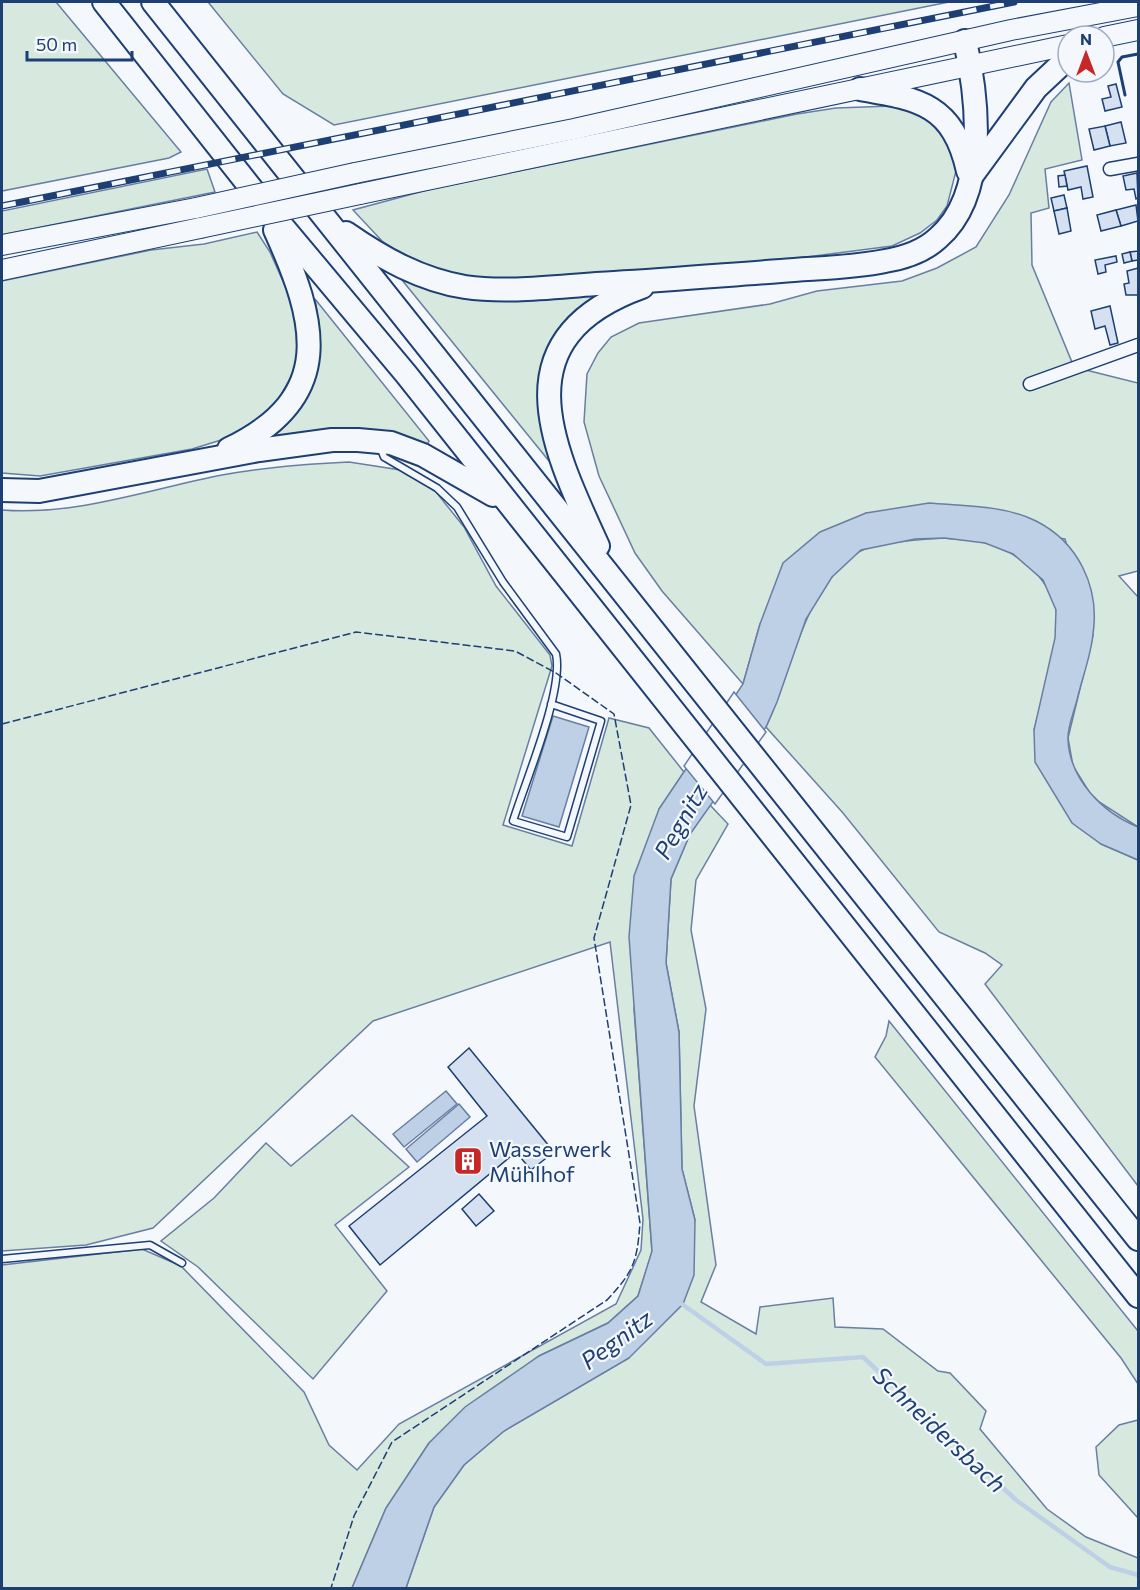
<svg xmlns="http://www.w3.org/2000/svg" width="1140" height="1590" font-family="Commissioner,sans-serif">
<style>
.green{fill:#d7e8df;stroke:#687fa3;stroke-width:1.5}
.water{fill:#bed0e5;stroke:#687fa3;stroke-width:1.5}
.pier{fill:#f4f7fb;stroke:#687fa3;stroke-width:1.5}
.lines{fill:none;stroke-linecap:round;stroke-linejoin:round}
.stream{stroke:#bed0e5;stroke-width:4.5}
.building{fill:#d5e0f0;stroke:#1d3f73;stroke-width:1.5}
.lane-casing{stroke:#1d3f73;stroke-width:9}
.street-casing{stroke:#1d3f73;stroke-width:15}
.primary-casing{stroke:#1d3f73;stroke-width:22}
.highway-casing{stroke:#1d3f73;stroke-width:26}
.lane{stroke:#f4f7fb;stroke-width:6}
.street{stroke:#f4f7fb;stroke-width:12}
.primary{stroke:#f4f7fb;stroke-width:20}
.highway{stroke:#f4f7fb;stroke-width:22}
.rail-casing{stroke:#1d3f73;stroke-width:7}
.rail{stroke:#f4f7fb;stroke-width:4.5;stroke-dasharray:14;stroke-linecap:butt}
.primary-bridge-casing{stroke:#1d3f73;stroke-width:22;stroke-linecap:butt}
.primary-bridge{stroke:#f4f7fb;stroke-width:20}
.fence{stroke:#1d3f73;stroke-width:1.5;stroke-dasharray:8 3;stroke-linecap:butt}
.wall{stroke:#1d3f73;stroke-width:3}
.labels{text-anchor:middle;dominant-baseline:central;stroke-width:4.5;stroke-linejoin:round;paint-order:stroke}
.poi-label{font-size:22px;fill:#1d3f73;stroke:#f4f7fb;text-anchor:start}
.water-label{font-size:24px;font-style:italic;fill:#1d3f73;stroke:#f4f7fb}
</style>
<rect width="100%" height="100%" fill="#f4f7fb"/>
<!-- green -->
<g class="green">
<path d="M2,2h54l125,150 -12,6 -167,33z"/>
<path d="M208,2h741l-615,123 -51,-31z"/>
<path d="M1069,83l13,77 -37,9 4,39 -18,5 1,52 42,102 64,16v188l-19,5 19,21v230l-45,-29 -20,-32 -5,-28 25,-103 -28,-96 -199,-26 -106,111 -17,60 -81,-93 -27,-38 -36,-77 -15,-54 3,-48 11,-21 13,-16 28,-14 131,-19 47,-13 85,-10 35,-13 39,-21 33,-52 42,-93z"/>
<path d="M892,106l14,1 36,20 13,30 1,14 -9,35 -10,14 -17,13 -28,13 -101,13 -251,19 -70,1 -29,-7 -43,-20 -16,-11 -29,-31 78,-21 366,-75 39,-6z"/>
<path d="M207,169l8,23 -213,43v-24z"/>
<path d="M257,232l13,20 24,54 6,54 -26,48 -40,28 -42,13 -152,27 -38,-3v-192l149,-31 53,-6z"/>
<path d="M402,280l43,15 26,4 133,-8c-68,47 -74,93 -55,170z"/>
<path d="M315,299l114,142 -2,4 -161,-5c50,-41 60,-78 49,-141z"/>
<path d="M349,462l58,9 29,21 28,35 32,59 54,69 2,11 -49,159 69,21 37,-128 40,10 35,44 -25,37 -25,200 18,243 -14,44 -30,27 -69,33 -110,87 -43,65 -34,80h-350v-323l140,-16 39,17 123,126 25,53 28,25 42,-46 217,-120 25,-54 2,-31 -33,-277 -237,79 -220,207 -67,17 -84,6v-741c74,6 148,-21 220,-35 42,-8 85,-11 127,-13z"/>
<path d="M945,538c13,2 28,1 41,5 31,8 62,34 70,66 6,26 -15,94 -22,121l67,114 37,16v326l-153,-202 17,-19 -17,-12 -46,-21 -96,-119 -77,-86c28,-59 35,-136 93,-175 15,-10 67,-13 86,-14z"/>
<path d="M710,805l18,19 -32,56 -5,50 15,79 -12,97 22,159 -15,37 55,32 4,-27 73,-9 2,29 48,2 55,42 12,2 36,38 -6,18 67,80 39,28 52,21v30h-732l28,-81 30,-42 40,-34 125,-73 66,-138 -13,-51 -3,-137 -13,-69 5,-84 19,-45z"/>
<path d="M889,1021l249,310v53l-17,-26 -246,-301 11,-21z"/>
<path d="M352,1115l57,52 -74,58 52,66 -74,88 -115,-112 -37,-26 53,-43 52,-55 25,23z"/>
<path d="M1138,1420v98l-39,-43 -3,-28 23,-22z"/>
</g>
<!-- water -->
<g class="water">
<path d="M929,503c34,3 75,2 107,18 42,21 64,66 57,113 -2,22 -11,44 -16,66 -3,12 -10,28 -9,40 2,40 35,73 70,87v33l-37,-16 -29,-21 -37,-61 -1,-32 21,-92 1,-28 -13,-30 -30,-26 -28,-11 -40,-5 -30,1 -54,11 -29,27 -26,42 -29,83 -11,25 -76,107 -19,45 -5,84 13,69 3,137 13,51 -1,55 -11,29 -54,54 -125,73 -40,34 -30,42 -28,81h-54l34,-80 43,-65 36,-36 74,-51 69,-33 30,-27 14,-45 -23,-314 5,-61 25,-67 84,-125 17,-60 23,-61 37,-31 46,-19z"/>
<path d="M553,716l36,11 -30,100 -37,-11z"/>
<path d="M446,1091l11,13 -53,43 -11,-13z"/>
<path d="M459,1104l11,13 -53,45 -11,-13z"/>
</g>
<!-- pier -->
<path class="pier" d="M734,692l32,40 -51,72 -31,-38z"/>
<g class="lines">
<!-- stream -->
<path class="stream" d="M679,1302l87,62 97,-7 153,143 94,67 28,8"/>
</g>
<!-- building -->
<g class="building">
<path d="M1116,84l6,23 -17,4 -3,-12 9,-2 -3,-11z"/>
<path d="M1121,122l5,21 -16,3 -5,-20z"/>
<path d="M1105,126l5,20 -16,4 -5,-21z"/>
<path d="M1087,166l6,31 -10,2 -2,-12 -13,3 -4,-19z"/>
<path d="M1137,173l1,25 -2,1 -2,-10 -8,1 -3,-14z"/>
<path d="M1065,175l2,11 -8,1 -1,-11z"/>
<path d="M1064,195l3,13 -13,3 -3,-13z"/>
<path d="M1136,205l2,16 -17,5 -5,-16z"/>
<path d="M1067,208l4,23 -12,3 -5,-23z"/>
<path d="M1116,210l5,16 -20,5 -4,-16z"/>
<path d="M1138,251v9l-6,1 -2,-9z"/>
<path d="M1130,252l2,9 -8,2 -2,-9z"/>
<path d="M1116,256l1,6 -12,3 1,7 -8,2 -3,-14z"/>
<path d="M1138,268v27h-12l-2,-11 5,-1 -2,-12z"/>
<path d="M1110,306l8,37 -8,2 -5,-19 -10,3 -4,-18z"/>
<path d="M469,1048l85,104 -23,18 -15,-18 -136,113 -31,-39 138,-110 -39,-49z"/>
<path d="M479,1194l15,17 -18,15 -14,-17z"/>
</g>
<g class="lines">
<!-- lane casing -->
<g class="lane-casing">
<g id="lane">
<path d="M380,447l4,10 53,31 20,19 46,75 53,72c8,37 -31,128 -43,167l54,16 34,-116 -50,-17"/>
<path d="M2,1259l148,-14 32,18"/>
</g>
</g>
<!-- street casing -->
<g class="street-casing">
<g id="street">
<path d="M1110,169l28,-5"/>
<path d="M1030,384l108,-39"/>
</g>
</g>
<!-- primary casing -->
<g class="primary-casing">
<g id="primary">
<path d="M1104,37l34,-7"/>
<path d="M355,173l219,-44 437,-99 127,-24"/>
<path d="M360,194l708,-149"/>
<path d="M2,245l194,-37"/>
<path d="M2,270l198,-42"/>
</g>
</g>
<!-- highway casing -->
<g class="highway-casing">
<g id="highway">
<path d="M104,2l158,200 144,172 732,922"/>
<path d="M153,2l985,1237"/>
<path d="M860,89c59,10 93,15 108,82"/>
<path d="M973,174l63,-86 32,-30"/>
<path d="M346,233c36,25 75,47 119,54 46,7 102,-2 149,-4 56,-3 111,-8 167,-12 34,-3 70,-3 104,-10 18,-3 39,-10 53,-23 51,-44 40,-139 27,-197"/>
<path d="M229,449c108,-52 88,-127 46,-219"/>
<path d="M2,490l37,1 220,-41 73,-10h26l33,3 32,12 70,40"/>
<path d="M598,546c-47,-102 -98,-208 44,-259"/>
</g>
</g>
<!-- lane -->
<use href="#lane" class="lane"/>
<!-- street -->
<use href="#street" class="street"/>
<!-- primary -->
<use href="#primary" class="primary"/>
<!-- highway -->
<use href="#highway" class="highway"/>
<!-- rail casing -->
<g class="rail-casing">
<path id="rail" d="M2,206l1012,-204"/>
</g>
<!-- rail -->
<use href="#rail" class="rail"/>
<!-- primary-bridge casing -->
<g class="primary-bridge-casing">
<g id="primary-bridge">
<path d="M196,208l159,-35"/>
<path d="M200,228l160,-34"/>
</g>
</g>
<!-- primary-bridge -->
<use href="#primary-bridge" class="primary-bridge"/>
<!-- fence -->
<path class="fence" d="M2,724l354,-92 159,19 41,22 58,41 17,91 -37,133 46,285c-3,39 -6,48 -33,77l-215,142 -38,74 -23,72"/>
<!-- wall -->
<path class="wall" d="M1125,95l-7,-33 4,-5 16,-3"/>
</g>
<!-- icons -->
<defs>
<g id="building-square" transform="scale(1.5)"><rect x="-9" y="-9" width="18" height="18" rx="4" fill="#c62828" stroke="#f4f7fb"/><path d="M-4-6H4V6H1V3H-1V6H-4ZM-2.5-4.3h1.7v1.8h-1.7ZM.8-4.3h1.7v1.8H.8ZM-2.5-1h1.7V.8h-1.7ZM.8-1h1.7V.8H.8Z" fill="#fff"/></g>
</defs>
<g fill-rule="evenodd">
<use href="#building-square" x="468" y="1161"/>
</g>
<g class="labels">
<!-- poi labels -->
<g class="poi-label">
<text x="489" y="1148">Wasserwerk<tspan x="489" dy="25">Mühlhof</tspan></text>
</g>
<!-- water labels -->
<g class="water-label">
<text transform="translate(680 821) rotate(-60)">Pegnitz</text>
<text transform="translate(616 1339) rotate(-36)">Pegnitz</text>
<text transform="translate(940 1429) rotate(43)">Schneidersbach</text>
</g>
</g>
<!-- border -->
<rect width="1140" height="1590" fill="none" stroke="#1d3f73" stroke-width="6"/>
<!-- north arrow -->
<g transform="translate(1086 54)"><circle r="28" fill="#f4f7fb" stroke="#9eadc5" stroke-width="1.5"/>
<path d="M0-4.5L10 22L0 15L-10 22Z" fill="#c62828"/>
<text y="-9" font-size="16" font-weight="bold" text-anchor="middle" fill="#1d3f73">N</text>
</g>
<!-- scale -->
<path d="M27 51v9h105v-9" fill="none" stroke="#1d3f73" stroke-width="3"/>
<text x="36" y="51" font-size="18" fill="#1d3f73" stroke="#f4f7fb" stroke-width="4.5" paint-order="stroke">50 m</text>
</svg>
